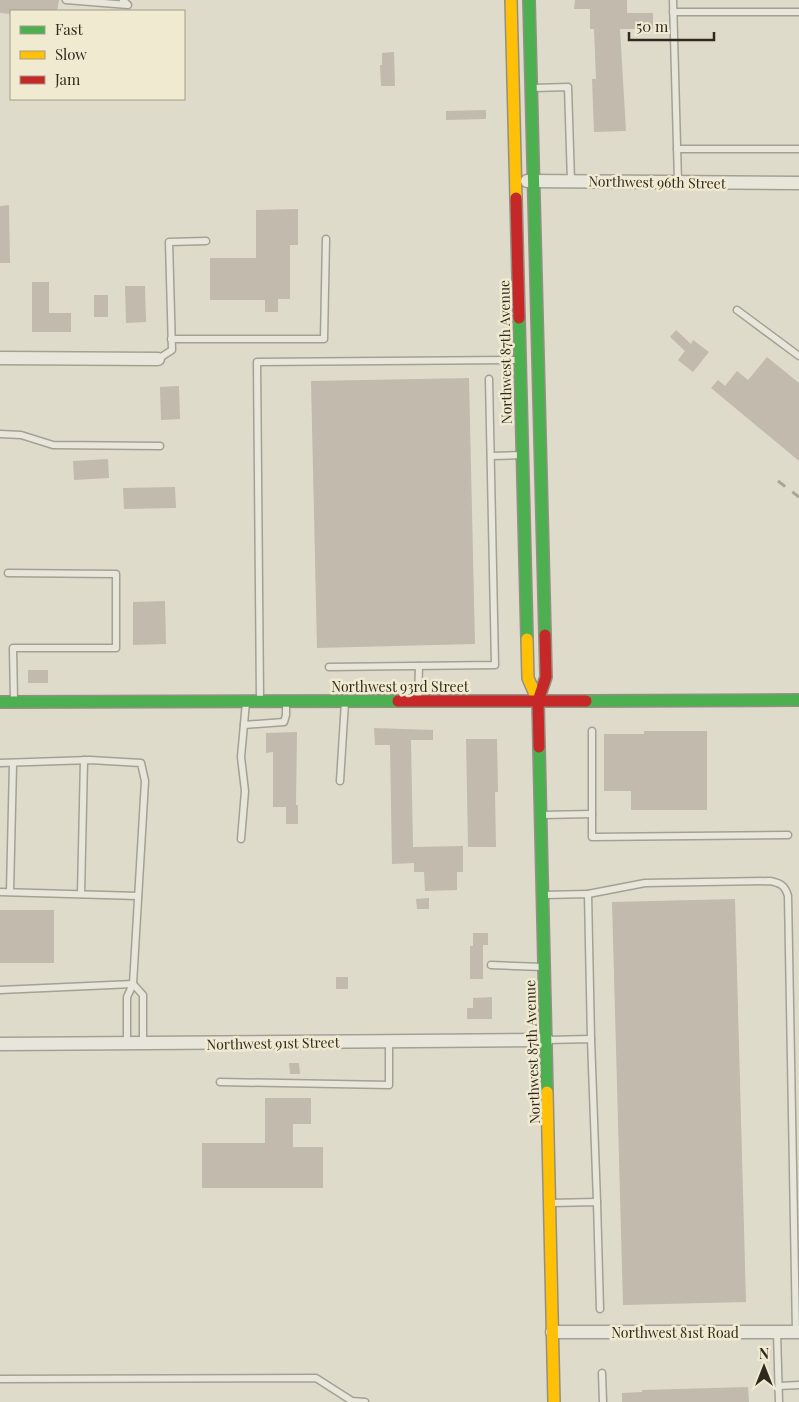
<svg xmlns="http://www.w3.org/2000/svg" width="799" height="1402" font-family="'Playfair Display',serif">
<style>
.building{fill:#c2baac}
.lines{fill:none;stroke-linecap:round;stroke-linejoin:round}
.lane-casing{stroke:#a4a094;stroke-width:9}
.street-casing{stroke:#a4a094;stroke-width:15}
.fast-casing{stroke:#948f84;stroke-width:14}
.slow-casing{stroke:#948f84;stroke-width:14}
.jam-casing{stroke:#948f84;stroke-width:14}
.lane{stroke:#e8e6db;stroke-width:6}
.street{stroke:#e8e6db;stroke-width:12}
.fast{stroke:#4caf50;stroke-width:11}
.slow{stroke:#ffc107;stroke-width:11}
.jam{stroke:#c62828;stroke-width:11}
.rail{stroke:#a7a59c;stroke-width:3;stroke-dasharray:9 9;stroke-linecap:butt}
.labels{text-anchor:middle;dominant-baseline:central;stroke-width:5;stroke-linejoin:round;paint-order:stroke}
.street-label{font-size:14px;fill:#31291e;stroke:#f0ead1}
</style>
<rect width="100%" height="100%" fill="#dfdbca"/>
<!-- building -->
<g class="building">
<path d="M0,0h59l-2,11h-46v3l-11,-1z"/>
<path d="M575,0h52v13h26v16h-33l6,102 -32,1 -2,-53h4l-2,-50h-4v-20h-16z"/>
<path d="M394,52l1,34h-14l-1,-21h2v-12z"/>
<path d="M486,110v9l-40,1v-9z"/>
<path d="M9,205l1,58h-10v-57z"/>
<path d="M298,209v36h-8v54h-12v13h-13v-12h-55v-42h46v-48z"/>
<path d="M32,282h17v31h22v19h-39z"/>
<path d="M125,286h20l1,36 -20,1z"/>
<rect x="94" y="295" width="14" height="22"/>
<path d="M676,330l15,14 2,-4 16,12 -16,20 -15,-12 7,-9 -15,-14z"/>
<path d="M767,357l32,26v78l-88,-73 7,-8 7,6 12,-15 11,9z"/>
<path d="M469,378l6,266 -158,4 -6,-267z"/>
<path d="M179,386l1,33 -19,1 -1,-33z"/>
<path d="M108,459l1,19 -35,2 -1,-19z"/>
<path d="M175,487l1,21 -52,1 -1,-21z"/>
<path d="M165,601l1,43 -33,1v-43z"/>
<rect x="28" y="670" width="20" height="13"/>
<path d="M374,728l59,2v10h-22l2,107 50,-1v26h-6v18l-32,1 -1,-19h-10v-9l-22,1 -2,-119h-15z"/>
<path d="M644,731h63v79h-76v-19h-27v-57h40z"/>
<path d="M297,732l-1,73h2v19h-12v-17h-13v-55l-7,1v-20z"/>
<path d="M466,739h31l1,53h-3l1,55h-28z"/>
<path d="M429,898v11h-12l-1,-10z"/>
<path d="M735,899l11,403 -123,3 -11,-403z"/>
<rect x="0" y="910" width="54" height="53"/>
<path d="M473,933h15v12h-5v34h-13v-33h3z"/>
<rect x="336" y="977" width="12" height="12"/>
<path d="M492,997v22h-25v-11h6v-10z"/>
<path d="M289,1063h10l1,11h-10z"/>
<path d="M265,1098h46v26h-18v23h30v41h-121v-45h63z"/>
<path d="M748,1387l1,15h-127v-9l20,-1v-2z"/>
</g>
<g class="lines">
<!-- lane casing -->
<g class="lane-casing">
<g id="lane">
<path d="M66,0l62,5 -5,-5"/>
<path d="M673,0l5,182"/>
<path d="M673,12h126"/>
<path d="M533,88l35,-1 3,94"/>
<path d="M677,149h122"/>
<path d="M737,310l62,46"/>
<path d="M171,339h153l2,-100"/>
<path d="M158,359l14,-9 -3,-108 37,-1"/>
<path d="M0,434l21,1 32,10 107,1"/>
<path d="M491,456l31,-1"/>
<path d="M8,573l108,1v74h-103l1,53"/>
<path d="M329,667l166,-2 -6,-286"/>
<path d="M260,700l-3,-338 263,-2"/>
<path d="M418,700l1,-34"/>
<path d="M244,725l40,-3 2,-7v-13"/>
<path d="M592,731v106l196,-2"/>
<path d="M0,763l90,-3 51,3 4,18 -12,203 -6,13v47"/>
<path d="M340,781l5,-79"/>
<path d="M542,815l50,-1"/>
<path d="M241,839l4,-48 -4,-34 5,-55"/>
<path d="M0,892l138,4"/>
<path d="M10,892l3,-128"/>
<path d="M81,894l3,-134"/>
<path d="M588,894l57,-11 125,-2c10,2 15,4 18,15l8,436"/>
<path d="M544,895l44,-1 3,145"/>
<path d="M491,965l52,2"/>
<path d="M0,990l133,-6 10,11v49"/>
<path d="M547,1040l44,-1 6,163"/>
<path d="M220,1082l169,3v-44"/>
<path d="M551,1203l46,-1 3,107"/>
<path d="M777,1332l2,70"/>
<path d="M602,1373l1,29"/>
<path d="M0,1379l316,-1 36,23 13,1"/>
<path d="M779,1386l20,-1"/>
</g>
</g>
<!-- street casing -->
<g class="street-casing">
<g id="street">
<path d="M527,181l272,2"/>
<path d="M0,358l158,1"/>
<path d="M0,1044l547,-4"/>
<path d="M552,1332h247"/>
</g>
</g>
<!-- fast casing -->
<g class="fast-casing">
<g id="fast">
<path d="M529,0l16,635"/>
<path d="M519,318l8,321"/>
<path d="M586,701l213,-1"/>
<path d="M0,702l398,-1"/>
<path d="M539,747l8,345"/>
</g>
</g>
<!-- slow casing -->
<g class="slow-casing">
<g id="slow">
<path d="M511,0l5,198"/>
<path d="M527,639l1,39 10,23"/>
<path d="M547,1092l7,310"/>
</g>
</g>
<!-- jam casing -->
<g class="jam-casing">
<g id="jam">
<path d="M516,198l3,120"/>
<path d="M398,701h188"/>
<path d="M539,747l-1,-46 8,-24 -1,-42"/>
</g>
</g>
<!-- lane -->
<use href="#lane" class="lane"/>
<!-- street -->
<use href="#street" class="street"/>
<!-- fast -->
<use href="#fast" class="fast"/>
<!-- slow -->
<use href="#slow" class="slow"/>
<!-- jam -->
<use href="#jam" class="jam"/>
<!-- rail -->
<path class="rail" d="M778,481l21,16"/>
</g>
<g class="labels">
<!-- street labels -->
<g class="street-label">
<text transform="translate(657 182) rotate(1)">Northwest 96th Street</text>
<text transform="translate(505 352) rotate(-91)">Northwest 87th Avenue</text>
<text x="400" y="686">Northwest 93rd Street</text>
<text transform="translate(273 1043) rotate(-1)">Northwest 91st Street</text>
<text transform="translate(532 1052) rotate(-92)">Northwest 87th Avenue</text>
<text x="675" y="1332">Northwest 81st Road</text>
</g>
</g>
<!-- legend -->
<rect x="10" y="10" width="175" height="90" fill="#f0ead1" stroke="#a49d89"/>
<rect x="20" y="26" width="25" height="8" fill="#4caf50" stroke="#a49d89"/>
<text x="55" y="35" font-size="15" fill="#31291e">Fast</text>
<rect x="20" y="51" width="25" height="8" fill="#ffc107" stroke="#a49d89"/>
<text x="55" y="60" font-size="15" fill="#31291e">Slow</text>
<rect x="20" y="76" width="25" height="8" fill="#c62828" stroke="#a49d89"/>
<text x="55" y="85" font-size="15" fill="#31291e">Jam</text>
<!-- north arrow -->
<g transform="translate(764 1367)" stroke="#f0ead1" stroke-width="4" paint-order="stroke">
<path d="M0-4L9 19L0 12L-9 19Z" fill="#31291e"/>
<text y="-8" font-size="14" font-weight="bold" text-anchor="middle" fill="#31291e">N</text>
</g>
<!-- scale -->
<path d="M629 32v8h85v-8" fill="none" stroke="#31291e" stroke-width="2.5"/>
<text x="636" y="32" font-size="15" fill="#31291e" stroke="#f0ead1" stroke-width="4" paint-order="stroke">50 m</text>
</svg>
